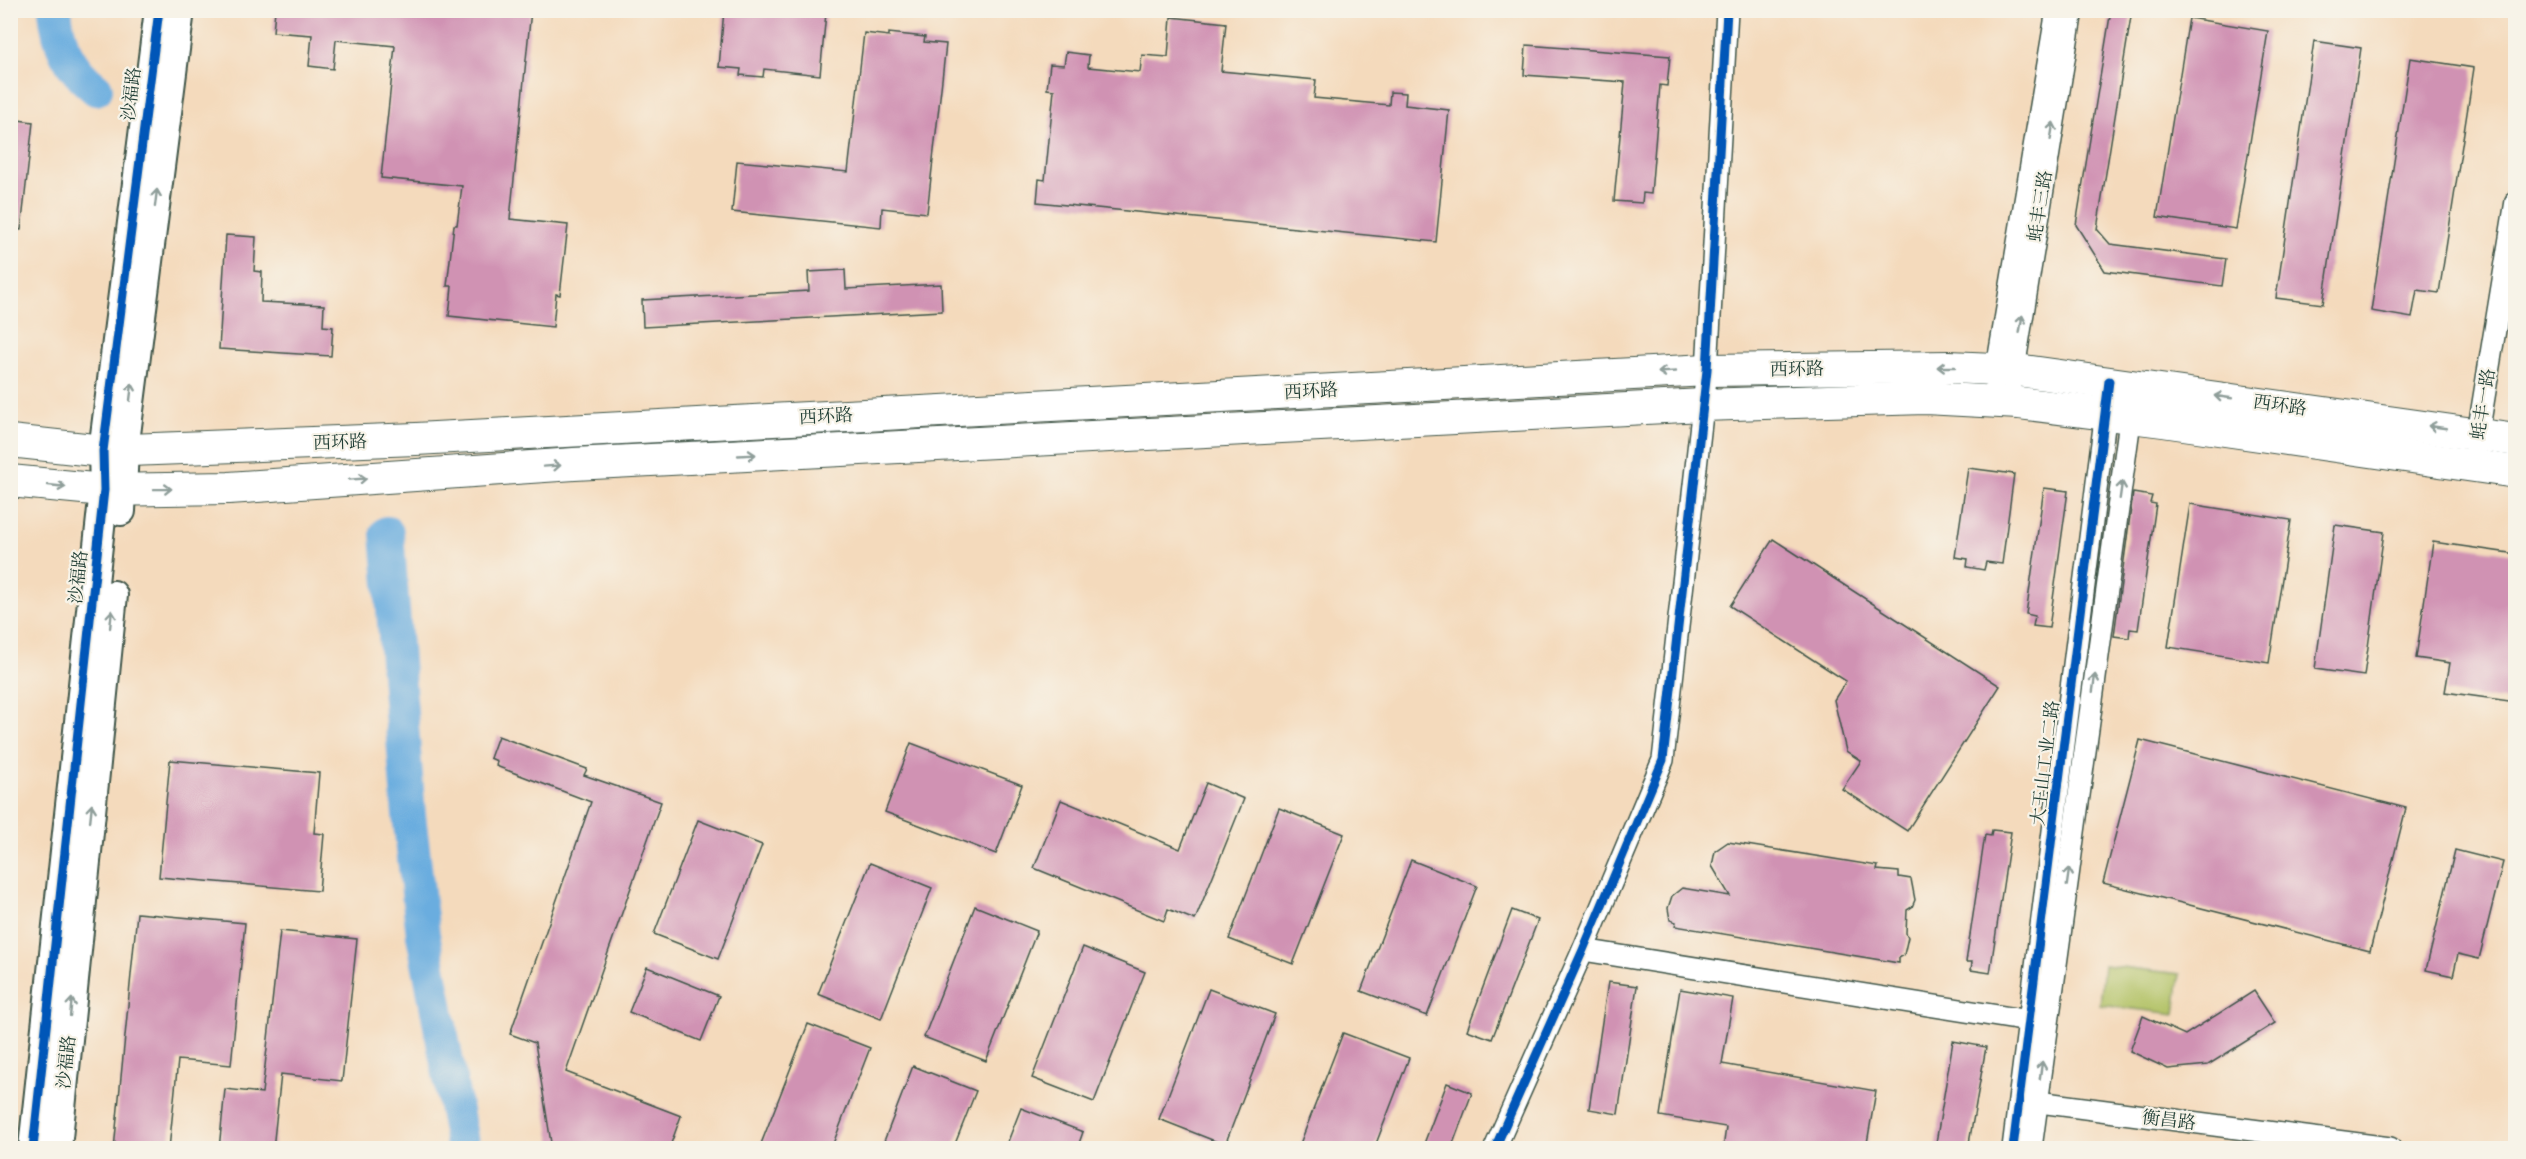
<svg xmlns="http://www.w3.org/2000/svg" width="2526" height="1159" font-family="Alegreya,'Noto Serif SC',serif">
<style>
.pitch{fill:#b1c164;stroke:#687f4c;stroke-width:1.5}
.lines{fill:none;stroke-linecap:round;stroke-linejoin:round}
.river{stroke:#6baddf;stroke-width:34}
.building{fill:#d092b3}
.street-casing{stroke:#3f5548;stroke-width:24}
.secondary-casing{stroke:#3f5548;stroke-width:32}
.primary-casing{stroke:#3f5548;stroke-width:34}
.street{stroke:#fff;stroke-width:21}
.secondary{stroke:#fff;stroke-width:28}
.primary{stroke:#fff;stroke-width:32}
.cycleway-casing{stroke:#f7f3e8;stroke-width:13}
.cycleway{stroke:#0057b8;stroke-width:9}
.oneway{stroke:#8f9e9a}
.labels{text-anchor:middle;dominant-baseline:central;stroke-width:4.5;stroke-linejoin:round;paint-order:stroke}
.street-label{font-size:18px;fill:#1f3d34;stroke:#f7f3e8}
</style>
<rect width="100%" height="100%" fill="#f7f3e8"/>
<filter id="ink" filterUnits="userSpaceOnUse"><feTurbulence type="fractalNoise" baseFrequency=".0167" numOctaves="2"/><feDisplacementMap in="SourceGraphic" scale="12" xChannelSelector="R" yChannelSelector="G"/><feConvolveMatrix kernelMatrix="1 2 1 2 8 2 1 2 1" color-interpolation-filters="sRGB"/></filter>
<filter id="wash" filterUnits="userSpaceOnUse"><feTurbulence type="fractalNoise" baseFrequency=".008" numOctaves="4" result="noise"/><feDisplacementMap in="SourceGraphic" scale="24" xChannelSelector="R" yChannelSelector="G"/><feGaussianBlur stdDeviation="1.35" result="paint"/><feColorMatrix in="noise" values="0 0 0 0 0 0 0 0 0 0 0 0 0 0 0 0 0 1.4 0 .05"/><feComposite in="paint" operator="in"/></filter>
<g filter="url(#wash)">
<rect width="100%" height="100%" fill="#f4dabc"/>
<!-- pitch -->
<path class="pitch" d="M2104,965l76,9 -5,40 -75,-9z"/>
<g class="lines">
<!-- river -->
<g class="river">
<path d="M55,10c3,34 14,58 41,79"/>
<path d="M387,533l22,282 14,120 40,213"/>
</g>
</g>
<g id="blocks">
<!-- building -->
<g class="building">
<path d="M275,10h256l-21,209 58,6 -8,70 -4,-1 -3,33 -104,-11 3,-30h-5l7,-61h3l5,-39 -81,-8 14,-132 -59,-6 -3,29 -24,-3 3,-31 -39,-3z"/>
<path d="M724,10l102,3 -6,62 -56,-6 -1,8 -23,-2 1,-6 -22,-2z"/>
<path d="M2111,10h21l-35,219 13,15 116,15 -4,27 -117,-15 -29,-46z"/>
<path d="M1171,17l55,6 -5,48 95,9 -2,18 75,7 1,-13 16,1 -1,12 44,5 -13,132 -399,-40 2,-23 6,1 9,-90 -7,-1 3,-25 14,1 2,-13 23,3 -1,12 52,5 2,-17 26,2z"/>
<path d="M2189,18l79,13 -32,198 -79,-12z"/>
<path d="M864,33l25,3v-3l36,4 -1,5 22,2 -19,169 -45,-5 -1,19 -149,-15 5,-51 111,11z"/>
<path d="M2314,41l47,7 -38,256 -47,-6z"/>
<path d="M1526,45l144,11 -3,30 -7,-1 -9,109 -8,-1 -1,10 -28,-2 11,-119 -101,-7z"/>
<path d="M2410,58l64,10 -35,225 -22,-3 -5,28 -41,-7z"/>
<path d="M10,119l23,3 -12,108 -11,-1z"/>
<path d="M226,235l30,2 -2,34 8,1 -1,30 63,3 -1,21 10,1 -2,29 -112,-7z"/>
<path d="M845,270l1,19 95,-5 1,27 -299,16 -1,-27 167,-9 -1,-19z"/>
<path d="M1968,468l46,6 -12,90 -16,-2 -2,8 -17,-3 1,-8 -13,-2z"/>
<path d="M2044,488l24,3 -19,137 -16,-2 2,-10 -9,-2z"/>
<path d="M2133,493l19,3 -2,7 6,1 -18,126 -8,-1 -1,9 -15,-2z"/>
<path d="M2190,504l101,16 -22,143 -101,-16z"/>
<path d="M2335,525l49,7 -20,144 -49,-7z"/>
<path d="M1773,539l227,147 -93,145 -65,-42 19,-28 -15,-10 -12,-51 12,-19 -116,-75z"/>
<path d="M2433,542l83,12v148l-71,-10 5,-29 -34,-5z"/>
<path d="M498,736l89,33 -3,6 77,27 -95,270 115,44 -12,33h-117l-17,-106 -25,-9 81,-232 -95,-36 1,-5 -7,-3z"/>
<path d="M2140,740l266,68 -36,143 -267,-68z"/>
<path d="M911,743l111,42 -26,69 -111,-42z"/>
<path d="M170,760l149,13 -5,60 10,1 -5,57 -160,-14z"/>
<path d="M1206,783l38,16 -49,121 -27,-11 -4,12 -130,-53 27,-68 119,49z"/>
<path d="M1279,808l65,26 -51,130 -64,-25z"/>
<path d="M698,820l64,25 -44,114 -64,-25z"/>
<path d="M1992,830l19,2 -21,141 -19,-3 1,-8h-6l19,-127 6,1z"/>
<path d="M1728,842l150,24 -1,4 22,2v5l12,2 4,21 -3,7 -5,3 -1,23 2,4 -4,18 -5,3v5l-224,-37 1,-4 -6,-2 -2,-12 4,-12 10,-8 48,8 -18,-30 3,-15z"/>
<path d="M2455,850l48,12 -24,97 -21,-5 -5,22 -27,-6z"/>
<path d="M1411,860l66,26 -50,130 -66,-25z"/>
<path d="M870,863l62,25 -51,131 -63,-25z"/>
<path d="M975,906l62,25 -51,130 -62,-24z"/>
<path d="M1512,910l26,10 -46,119 -25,-9z"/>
<path d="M137,913l108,10 -14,142 -53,-5 -9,89h-55z"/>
<path d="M280,931l77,8 -15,142 -61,-7 -8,75h-54l6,-60 37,4z"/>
<path d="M1083,947l62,25 -51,130 -62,-24z"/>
<path d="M647,967l72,29 -18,45 -72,-29z"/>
<path d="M1608,982l29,4 -19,128 -29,-5z"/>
<path d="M1209,989l66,25 -50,131 -66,-26z"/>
<path d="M1680,989l53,9 -11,66 154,27 -10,58h-143l3,-22 -66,-11z"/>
<path d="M2254,991l21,32 -67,42 -40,4 -38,-18 13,-35 42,19z"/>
<path d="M808,1024l62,24 -39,101h-72z"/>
<path d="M1343,1033l66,25 -35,91h-76z"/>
<path d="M1953,1041l33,6 -18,102h-33z"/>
<path d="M913,1066l63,25 -23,58h-72z"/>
<path d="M1447,1083l25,10 -21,56h-29z"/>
<path d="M1021,1108l62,24 -6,17h-72z"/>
</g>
</g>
</g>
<g filter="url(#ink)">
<use href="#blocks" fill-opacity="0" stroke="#3f5548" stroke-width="1.5"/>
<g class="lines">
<!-- street casing -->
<g class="street-casing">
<g id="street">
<path d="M1995,380l62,-370"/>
<path d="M2012,381l60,-371"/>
<path d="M2476,446l40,-245"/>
<path d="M1583,950l458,73"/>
<path d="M2023,1100l367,48"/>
<path d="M1495,1148l88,-198 80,-190 44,-390 20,-360"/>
<path d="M2013,1148l94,-745"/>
<path d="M2031,1148l101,-742"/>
</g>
</g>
<!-- secondary casing -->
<g class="secondary-casing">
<g id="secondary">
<path d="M121,511l3,-61 56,-440"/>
<path d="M33,1148l71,-658 -1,-39 56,-441"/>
<path d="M57,1148l56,-553"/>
</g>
</g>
<!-- primary casing -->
<g class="primary-casing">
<g id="primary">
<path d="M10,441l93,10 313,-12 1291,-69 242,-3 68,3 499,70"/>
<path d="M10,481l94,9 125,-2 345,-24 1129,-59 222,-7 94,5 144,18 353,51"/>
</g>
</g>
<!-- street -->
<use href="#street" class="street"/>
<!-- secondary -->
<use href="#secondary" class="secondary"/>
<!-- primary -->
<use href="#primary" class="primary"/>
<!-- cycleway casing -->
<g class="cycleway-casing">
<g id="cycleway">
<path d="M33,1148l71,-658 -1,-39 56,-441"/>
<path d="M1495,1148l88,-198 80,-190 44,-390 20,-360"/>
<path d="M2013,1148l96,-767"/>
</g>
</g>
<!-- cycleway -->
<use href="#cycleway" class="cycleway"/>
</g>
<!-- one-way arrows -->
<defs><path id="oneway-shaft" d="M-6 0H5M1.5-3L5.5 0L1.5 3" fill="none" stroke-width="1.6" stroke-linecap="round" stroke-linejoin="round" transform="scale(1.5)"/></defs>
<g class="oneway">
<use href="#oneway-shaft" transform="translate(2052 131) rotate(-81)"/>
<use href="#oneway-shaft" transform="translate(156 198) rotate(-83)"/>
<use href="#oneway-shaft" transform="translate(2021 324) rotate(-81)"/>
<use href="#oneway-shaft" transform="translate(1946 367) rotate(-180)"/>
<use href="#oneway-shaft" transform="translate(1667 372) rotate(177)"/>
<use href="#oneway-shaft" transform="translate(131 392) rotate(-83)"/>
<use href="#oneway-shaft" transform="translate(2223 397) rotate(-172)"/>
<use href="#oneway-shaft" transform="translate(2437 427) rotate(-172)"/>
<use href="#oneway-shaft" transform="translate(747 455) rotate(-3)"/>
<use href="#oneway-shaft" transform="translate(552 466) rotate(-4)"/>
<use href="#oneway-shaft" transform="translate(358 479) rotate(-4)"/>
<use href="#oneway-shaft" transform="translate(57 486) rotate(6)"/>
<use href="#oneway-shaft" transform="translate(163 489) rotate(-1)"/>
<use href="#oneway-shaft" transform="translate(2121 490) rotate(-82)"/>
<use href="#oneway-shaft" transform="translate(111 619) rotate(-84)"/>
<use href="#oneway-shaft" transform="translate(2094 683) rotate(-82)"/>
<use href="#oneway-shaft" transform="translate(91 813) rotate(-84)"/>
<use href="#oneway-shaft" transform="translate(2068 877) rotate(-82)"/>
<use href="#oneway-shaft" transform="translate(71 1007) rotate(-84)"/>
<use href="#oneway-shaft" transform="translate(2041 1070) rotate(-82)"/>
</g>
</g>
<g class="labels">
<!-- street labels -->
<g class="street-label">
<text transform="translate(131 94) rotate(-83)">沙福路</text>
<text transform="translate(2040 206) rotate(-81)">蚝丰三路</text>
<text transform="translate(1797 369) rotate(-1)">西环路</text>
<text transform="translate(1311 391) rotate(-3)">西环路</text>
<text transform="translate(2483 404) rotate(-81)">蚝丰一路</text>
<text transform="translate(2280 405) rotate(8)">西环路</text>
<text transform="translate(826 416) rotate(-3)">西环路</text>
<text transform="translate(340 442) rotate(-2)">西环路</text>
<text transform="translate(78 577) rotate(-84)">沙福路</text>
<text transform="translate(2045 763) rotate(-83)">大王山工业二路</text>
<text transform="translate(66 1062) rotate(-84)">沙福路</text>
<text transform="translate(2169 1120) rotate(7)">衡昌路</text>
</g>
</g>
<!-- margin -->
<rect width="2526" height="1159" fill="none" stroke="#f7f3e8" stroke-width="36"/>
</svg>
